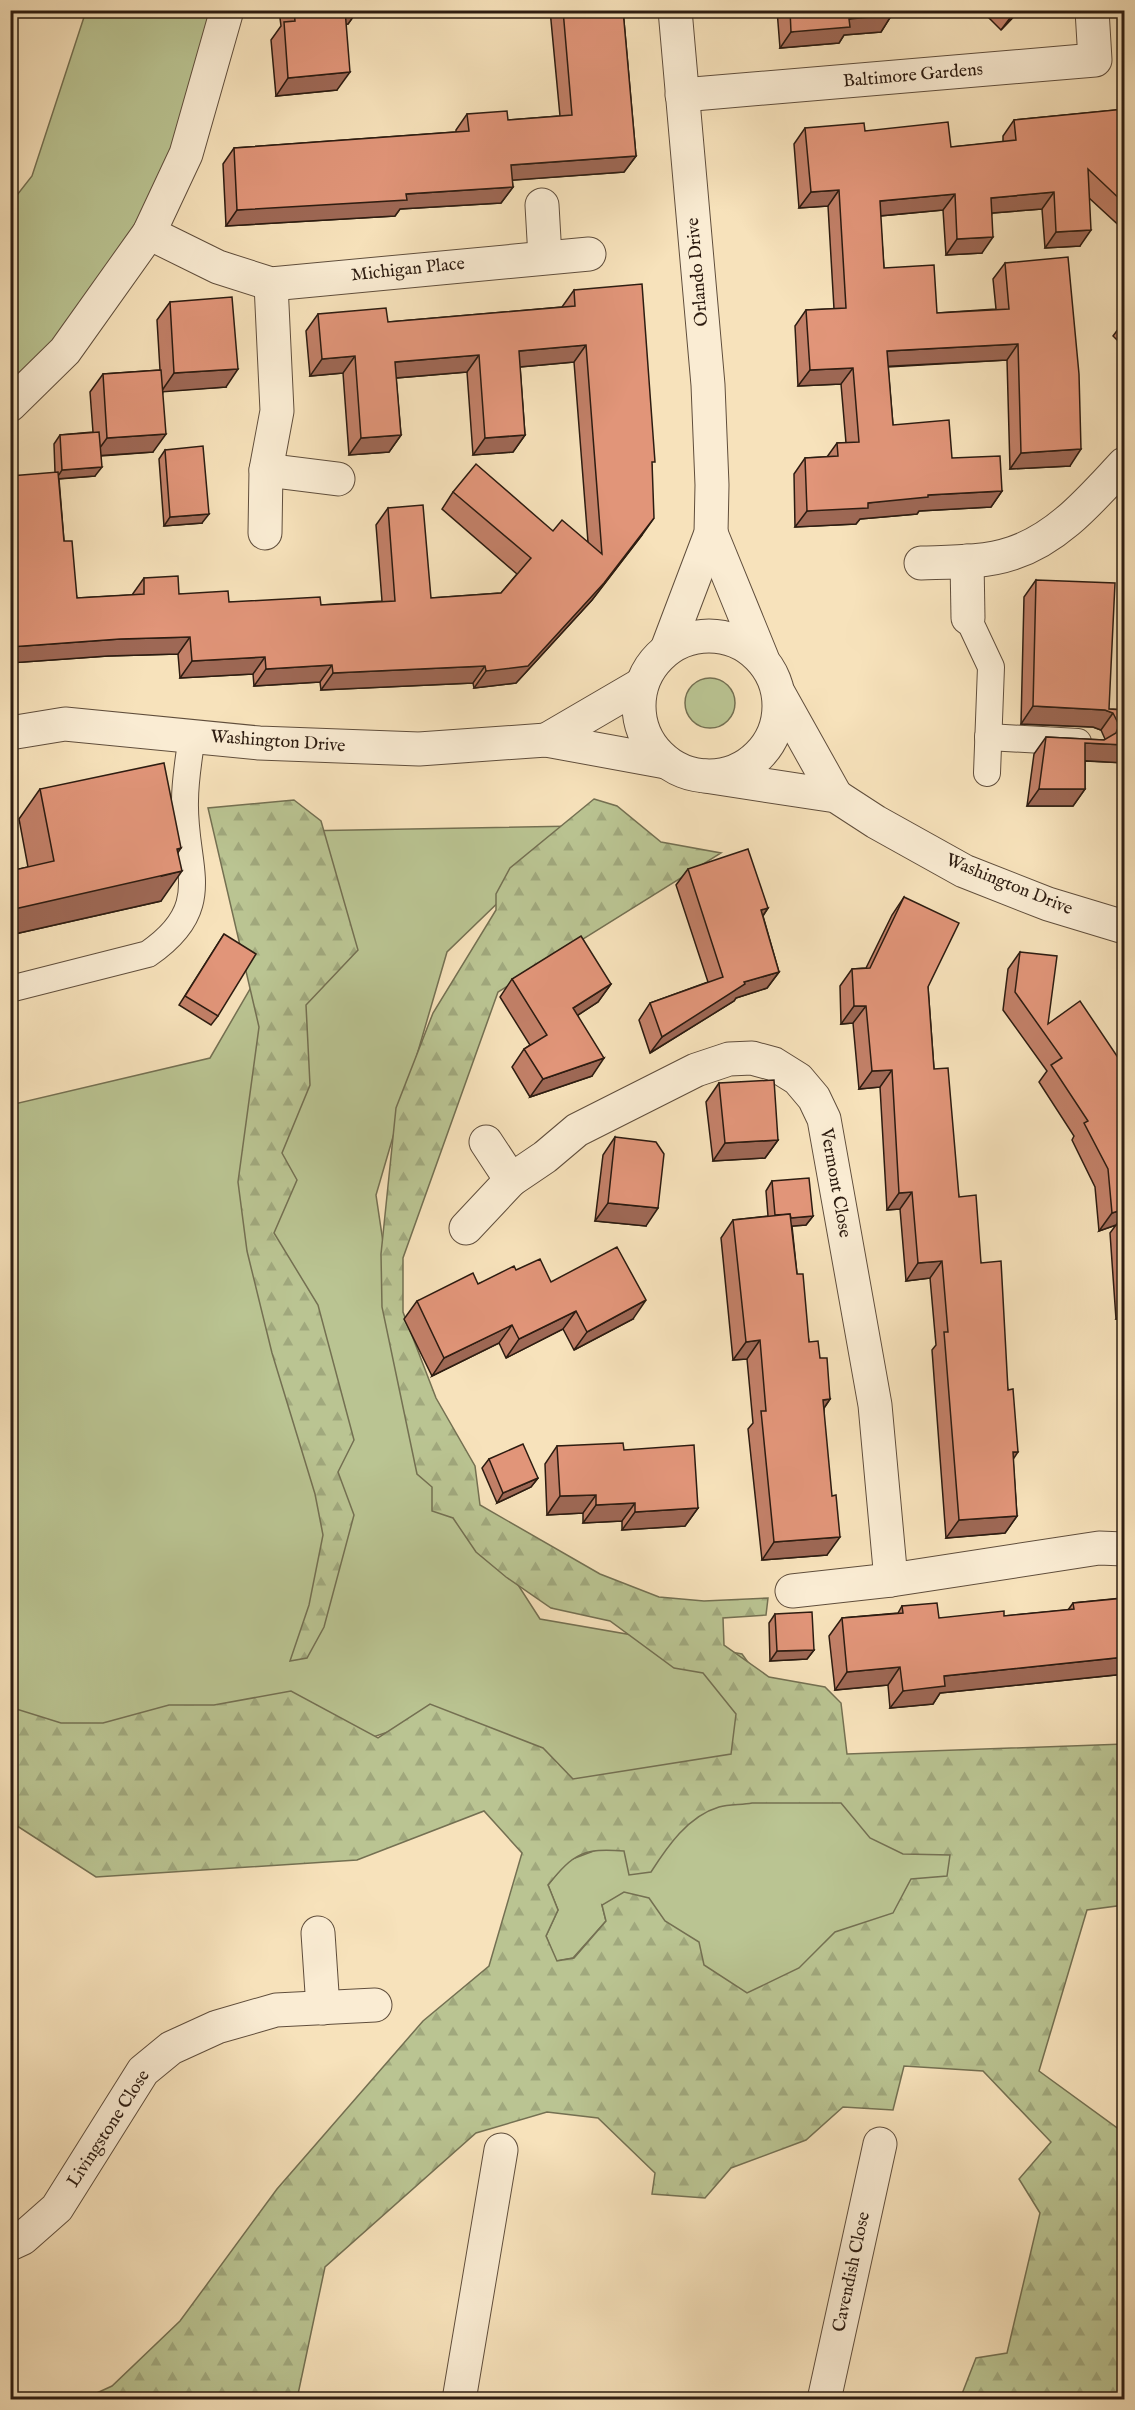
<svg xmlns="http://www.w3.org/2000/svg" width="1135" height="2410" font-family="'IM FELL English',serif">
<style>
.green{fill:#bac492;stroke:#747052;stroke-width:1.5}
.forest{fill:url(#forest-firs);stroke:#747052;stroke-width:1.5;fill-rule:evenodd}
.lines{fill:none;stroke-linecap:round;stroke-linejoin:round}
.service-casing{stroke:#604e3c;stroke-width:28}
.minor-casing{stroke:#604e3c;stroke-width:35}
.service{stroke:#faecd3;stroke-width:26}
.minor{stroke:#faecd3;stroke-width:33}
.wall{fill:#c28068;stroke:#2d1c11;stroke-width:1.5}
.shaded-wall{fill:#9e6855;stroke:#2d1c11;stroke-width:1.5}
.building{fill:#e19579;stroke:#2d1c11;stroke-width:1.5}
.labels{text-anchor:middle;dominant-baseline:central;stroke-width:5;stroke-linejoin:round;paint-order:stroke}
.street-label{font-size:18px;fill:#2d1c11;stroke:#faecd3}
</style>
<defs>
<pattern id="forest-firs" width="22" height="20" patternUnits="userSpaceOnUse" patternTransform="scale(1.5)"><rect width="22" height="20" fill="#bac492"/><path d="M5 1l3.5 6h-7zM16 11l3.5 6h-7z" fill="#a0a87d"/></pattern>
</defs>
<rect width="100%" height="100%" fill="#f7e2bb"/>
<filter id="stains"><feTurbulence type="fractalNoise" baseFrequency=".00333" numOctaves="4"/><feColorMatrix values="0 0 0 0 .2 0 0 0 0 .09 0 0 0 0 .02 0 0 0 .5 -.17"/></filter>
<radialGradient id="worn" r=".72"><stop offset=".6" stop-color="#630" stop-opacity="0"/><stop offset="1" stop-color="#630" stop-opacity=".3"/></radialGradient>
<!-- green -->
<g class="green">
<path d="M86,11h140l-44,151 -171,241 -1,-199 22,-28z"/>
<circle cx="710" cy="703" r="25"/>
<path d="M577,826l-130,126 -71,243 33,221 131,203 202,35 79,110 152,83 -15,47 -191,135 -165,-124 4,16 -33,37 -17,3 -10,-25 12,-26 -10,-25 19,-24 32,-12 -167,-132 -183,62 -239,-16v-658l200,-47 69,-119 -32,-107z"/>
</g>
<!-- forest -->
<g class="forest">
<path d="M594,799l23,7 44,36 60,11 -223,139 -95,266v54l33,86 39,68 5,39 120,69 59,23 45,4 64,-3 -2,17 -43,3 1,27 45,32 56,10 16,16 6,51 277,-10v161l-37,5 -48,161 85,62v266h-164l16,-41 31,-5 33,-140 -21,-34 32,-37 -68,-71 -79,-5 -11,44 -50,-3 -37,33 -75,28 -26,30 -53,-4 3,-21 -57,-55 -51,-6 -71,21 -151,134 -28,132h-234l2,-5 23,3 24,-11 68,-65 97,-132 146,-168 66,-55 33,-113 -38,-42 -127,49 -261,17 -85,-55 -1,-115 51,16h42l66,-18h45l77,-14 87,47 52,-34 113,44 30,31 158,-25 5,-40 -33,-41 -29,-5 -64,-47 -59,-13 -45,-31 -30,-25 -23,-34 -21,-7v-24l-15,-13 -35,-167 -1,-53 15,-146 37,-95 63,-103v-16l14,-26zM752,1803h89l29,35 33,16 47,1 -3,21 -36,3 -18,34 -58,19 -36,36 -52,25 -43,-28 -5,-23 -34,-21 -16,-23 -25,-6 -22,13 4,16 -32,37 -17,3 -11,-25 12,-26 -10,-25c26,-32 35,-37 76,-34l5,24 22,-3c16,-25 37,-56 68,-65 10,-3 23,-2 33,-4z"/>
<path d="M294,800l27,21 37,129 -52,55 4,80 -28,68 15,27 -23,53 44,72 36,135 -16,32 16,43 -30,112 -17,31 -17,3 19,-56 14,-70 -8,-41 -43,-141 -25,-102 -9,-69 21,-155 -51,-219z"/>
</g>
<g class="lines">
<!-- service casing -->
<g class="service-casing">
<g id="service">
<path d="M968,618l23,49 -4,106"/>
<path d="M988,737l90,5"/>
<path d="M10,989l138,-35c70,-48 35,-87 37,-153 0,-22 4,-44 7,-65"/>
</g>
</g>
<!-- minor casing -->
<g class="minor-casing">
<g id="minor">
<path d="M682,95l413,-35 -3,-50"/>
<path d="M542,205l3,52"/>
<path d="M149,233l69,34 53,17 318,-30"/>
<path d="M10,405l55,-54 84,-118 37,-79 41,-144"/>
<path d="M266,470l72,9"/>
<path d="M265,533l1,-63 11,-59 -6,-127"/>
<path d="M711,533l51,125"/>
<path d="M967,561l1,57"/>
<path d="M921,563c30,-1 63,0 92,-10 46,-15 79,-55 111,-89"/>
<circle cx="709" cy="706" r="70"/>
<path d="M667,649l44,-116 1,-48 -4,-100 -33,-375"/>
<path d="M779,694l57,102"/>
<path d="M10,733l55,-9 194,19 160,6 127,-9 120,22"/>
<path d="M546,740l96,-56"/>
<path d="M705,776l131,20 40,26 88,49 84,33 76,23"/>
<path d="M511,1180l34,-23 32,-27 119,-60 33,-11 23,-1 22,6 24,15 16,19 10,21 51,286 16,175"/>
<path d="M466,1228l45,-48 -25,-38"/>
<path d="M792,1591l99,-11 208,-32 25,1"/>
<path d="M318,1933l5,75"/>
<path d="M10,2244l13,-6 34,-30 86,-137 28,-23 46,-21 59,-17 99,-5"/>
<path d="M459,2400l42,-250"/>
<path d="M824,2400l56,-256"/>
</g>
</g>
<!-- service -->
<use href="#service" class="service"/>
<!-- minor -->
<use href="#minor" class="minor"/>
</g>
<!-- wall -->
<g class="wall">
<path d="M279,10h79l-10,14h-2l-9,66 -61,6 -5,-56 10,-14z"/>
<path d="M550,10h73l13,146 -12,16 -112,8 1,7 -12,16 -101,6 -5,7 -169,10 -3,-62 11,-16 222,-16v-2l11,-16 41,6 52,-4z"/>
<path d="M777,10h202l-88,6 -10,16 -37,3 -5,8 -59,5z"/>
<path d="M981,10h39l-19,20z"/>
<path d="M1125,109v122l-36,-33 -9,48 -35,2 -3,-39 -50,4 -10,40 -36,2 -3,-45 -63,6 4,52 53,45 59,-4 -3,-30 12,-16 65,203 -60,3 -3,-109 -119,7 5,58 59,33 50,33 -11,16 -72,4 -2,3 -57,5 -4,5 -61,3 -1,-53 11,-16 22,-1 10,-14h9l-5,-59 -43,2 -3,-60 11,-16 28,-1 -6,-103 -29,2 -5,-64 11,-16 60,3 86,16 52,-5v-6l11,-16z"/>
<path d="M574,290l78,175 -10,70 -50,65 -76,83 -42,5 -1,-5 -152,7 -1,-8 -66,4 -1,-12 -73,4 -2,-24 -70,2 -98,7 45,-191 -1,-28 6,-9 33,-3 -3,-40 13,-18 57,-4 -3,-50 13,-18 56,85 -63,4 -10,61 -52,4 -6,20 -36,3 5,62 13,57 55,-3 12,-17 35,16 50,8 92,3 61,-4 -6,-76 12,-17 43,90 70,-5 16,-19 -75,-65 11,-17 100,39 35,11 -14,-180 -54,5 5,68 -12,17 -40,3 -6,-83 -71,6 5,57 -12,17 -40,3 -6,-82 -33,3 -4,-45 12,-17 70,8 174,-15z"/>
<path d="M1125,320v28l-12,-12z"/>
<path d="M165,450l37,73 -38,3 -5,-67z"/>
<path d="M1036,580l73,129 16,1v53l-40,-2v28l-12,17h-46l7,-52 12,-17 58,3 1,-1 -4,-9 -8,-3 -72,-3 3,-127z"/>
<path d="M1125,593v12l-6,-5z"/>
<path d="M40,789l138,64 -17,48 -151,34v-64l18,-4 -9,-48z"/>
<path d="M688,869l80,39 -5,8 16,56 -12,16 -31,10 -2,3 -84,52 -11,-33 11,-17 58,-21 -32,-97z"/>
<path d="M904,897l24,90 6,82 25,128 22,66 27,127 9,126 -12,17 -59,5 -14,-188 4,-5 -6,-67 -24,3 -6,-72 -13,1 -7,-123 -21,2 -6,-66 -12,1 -1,-38 12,-17 14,-1 26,-53z"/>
<path d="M224,934l-6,82 -7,9 -32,-20z"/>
<path d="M1020,952l28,72 77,44v261l-1,-10h-8l-6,-86 6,-8 -17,6 -4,-44 -23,-47 2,-4 -35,-54 8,-11 -44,-61 5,-41z"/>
<path d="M512,979l99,5 -13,18 -20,13 14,61 -62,21 -18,-30 12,-18 6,-4 -30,-48z"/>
<path d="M719,1083l59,57 -13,18 -52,3 -7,-59z"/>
<path d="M615,1137l31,89 -51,-5 8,-66z"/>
<path d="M772,1181l41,35 -7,9 -14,1 5,48 12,68 11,16 10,41 -6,9 3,147 -65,5 -14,-131 5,-6 -6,-64 -14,1 -12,-122 12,-18 35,-4 -2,-25z"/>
<path d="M516,1270l35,12 82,37 -59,31 -11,-21 -57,29 -7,-15 -67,33 -28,-57 13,-18 61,-17z"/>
<path d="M557,1446l67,4 74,58 -13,18 -63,4v-9l-39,2v-10l-36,2 -2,-51z"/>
<path d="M489,1459l49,19 -7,9 -34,16 -15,-35z"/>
<path d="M1125,1579v95l-185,19 -7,11 -43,4 -2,-23 -53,5 -6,-54 13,-18 56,-5 4,-7 37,12 65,-2 64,-6 5,-7 49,-5 -1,-14z"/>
<path d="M775,1614l39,36 -7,9 -37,2 -1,-38z"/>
</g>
<!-- shaded-wall -->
<g class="shaded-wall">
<path d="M342,10h16l-10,14 -16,1z"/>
<path d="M884,10h95l-88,6 -10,16 -37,3 -5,8 -59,5 11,-16 58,-13z"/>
<path d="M1016,10h4l-19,20z"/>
<path d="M350,72l-13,18 -61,6 12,-18z"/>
<path d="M636,156l-12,16 -124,9 11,-16z"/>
<path d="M513,187l-12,16 -101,6 -5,7 -169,10 11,-16 169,-16z"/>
<path d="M839,190l-11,16 -29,2 12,-16z"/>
<path d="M1054,192l-12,17 -63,5 12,-16z"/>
<path d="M955,194l-12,16 -75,7 12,-16z"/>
<path d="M1091,230l-11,16 -35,2 11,-16z"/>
<path d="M993,237l-11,16 -36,2 11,-16z"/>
<path d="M1018,344l-11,16 -132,7 12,-16z"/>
<path d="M586,345l-12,17 -67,6 12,-17z"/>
<path d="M479,355l-12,17 -84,7 12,-17z"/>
<path d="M355,356l-12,17 -33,3 12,-17z"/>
<path d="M853,368l-12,16 -43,2 12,-16z"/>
<path d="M238,369l-12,18 -65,5 13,-19z"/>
<path d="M166,434l-13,18 -59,4 13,-18z"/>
<path d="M401,435l-12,17 -40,3 12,-17z"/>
<path d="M525,435l-12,17 -40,3 12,-17z"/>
<path d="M1081,449l-11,17 -60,3 11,-16z"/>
<path d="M102,467l-7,9 -39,3 6,-9z"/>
<path d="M1002,491l-11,16 -72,4 -2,3 -57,5 -4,5 -61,3 12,-16 121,-16z"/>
<path d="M209,514l-7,9 -38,3 6,-9z"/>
<path d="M654,518l-12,17 -50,65 -76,83 -42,5 12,-17z"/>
<path d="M190,637l-12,17 -70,2 -98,7v-16l110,-8z"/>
<path d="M265,657l-12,17 -73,4 12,-17z"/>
<path d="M332,665l-12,17 -66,4 12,-17z"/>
<path d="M485,666l-12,17 -152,7 12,-17z"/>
<path d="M1033,706l72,4 8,3 -12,17 -8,-3 -72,-3z"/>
<path d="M1085,743l40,2v18l-52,-3z"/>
<path d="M1039,789h46l-12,17h-46z"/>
<path d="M181,848l-19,28 20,-5 -21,30 -151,34v-25z"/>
<path d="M768,908l-11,16 4,-14z"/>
<path d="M779,972l-12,16 -31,10 -2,3 -84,52 12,-16 82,-55z"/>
<path d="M611,984l-13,18 -37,24 12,-18z"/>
<path d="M854,1006h12l-13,17 -12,1z"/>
<path d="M604,1058l-12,18 -62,21 13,-18z"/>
<path d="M892,1070l-12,17 -21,2 13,-18z"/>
<path d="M778,1140l-13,18 -52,3 12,-18z"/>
<path d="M912,1192l-12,17 -13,1 12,-17z"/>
<path d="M608,1203l50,5 -12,18 -51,-5z"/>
<path d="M1125,1209v13l-2,-7 -7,10 -17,6 13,-18z"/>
<path d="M813,1216l-7,9 -37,3 6,-9z"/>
<path d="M942,1261l-12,17 -24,3 12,-18z"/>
<path d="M646,1300l-13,19 -59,31 13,-18z"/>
<path d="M1125,1308v9l-1,2h-8z"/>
<path d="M576,1311l-13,18 -57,29 13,-19z"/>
<path d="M512,1325l-13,18 -67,33 12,-18z"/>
<path d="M760,1340l-13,19 -14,1 13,-18z"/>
<path d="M830,1399l-12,18 5,-17z"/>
<path d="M1013,1452h5l-12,18z"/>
<path d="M538,1478l-7,9 -34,16 6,-10z"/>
<path d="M596,1495l-13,18 -36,2 13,-19z"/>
<path d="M635,1503l-13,18 -39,2 13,-18z"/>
<path d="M698,1508l-13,18 -63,4 13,-18z"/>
<path d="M1017,1516l-12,17 -59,5 13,-18z"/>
<path d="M840,1537l-13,18 -65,5 12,-18z"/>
<path d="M814,1650l-7,9 -37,2 7,-10z"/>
<path d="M1125,1657v17l-185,19 -7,11 -43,4 13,-17 41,-15z"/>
<path d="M900,1667l-12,18 -53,5 12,-18z"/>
</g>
<!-- building -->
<g class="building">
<path d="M10,10h9l-9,19z"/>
<path d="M294,10h51l5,62 -62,6 -4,-56 11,-1z"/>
<path d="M563,10h60l13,146 -125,9 2,22 -107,7 1,6 -170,10 -3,-62 235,-17 -2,-17 40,-3 1,9 64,-5z"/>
<path d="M790,10h101l1,5 -43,4 1,8 -59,5z"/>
<path d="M1009,10h7l-3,4z"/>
<path d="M1125,109v95l-37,-35 3,61 -35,2 -2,-40 -63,6 2,39 -36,2 -2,-45 -75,7 4,67 50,-3 3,48 72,-4 -4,-46 63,-6 11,117 2,75 -60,4 -3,-109 -131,7 6,74 56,-5 3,38 48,-2 2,35 -74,4v2l-60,6v5l-61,3 -2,-53 33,-2 -1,-13 22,-1 -6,-74 -43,2 -4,-60 40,-2 -7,-118 -28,2 -6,-64 59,-5 1,8 83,-9 3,25 65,-7 -2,-20z"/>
<path d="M642,284l13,178h-3l2,56 -50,65 -76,83 -42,5 -1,-5 -152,7 -1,-8 -66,4 -1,-12 -73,4 -2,-24 -70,2 -110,8v-171l48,-4 6,69h8l5,57 67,-4v-16l34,-2 1,18 49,-3 1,11 91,-5 1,8 74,-4 -7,-93 35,-3 8,93 70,-5 30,-35 -78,-66 23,-28 77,67 9,-11 40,34 -16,-209 -67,6 6,84 -40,3 -6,-83 -84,7 6,73 -40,3 -6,-82 -33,3 -4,-45 68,-6 2,14 187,-16 -1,-16z"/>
<path d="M232,297l6,72 -64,4 -4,-71z"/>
<path d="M161,370l5,64 -59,4 -4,-64z"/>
<path d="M99,432l3,35 -40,3 -2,-35z"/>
<path d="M203,446l6,68 -39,3 -5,-67z"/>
<path d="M1036,580l79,3 -6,126 16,1v35l-40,-2v46h-46l7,-52 58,3 12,-7 3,-8 -6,-12 -8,-3 -72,-4z"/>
<path d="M164,763l17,85 -4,1 5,22 -172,39v-39l44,-10 -14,-72z"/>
<path d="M748,849l20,59 -7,2 18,62 -35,10 1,2 -83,53 -12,-34 73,-26 -35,-108z"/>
<path d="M904,897l55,26 -31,64 6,82 14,-1 11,129 17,-2 5,68 20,-2 7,129 5,-1 5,63h-5l4,64 -58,4 -15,-188h4l-6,-71 -24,2 -6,-71 -13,1 -7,-123 -20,1 -6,-65h-12l-2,-37 18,-1z"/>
<path d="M224,934l32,20 -38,62 -33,-20z"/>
<path d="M581,936l30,48 -38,24 31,50 -61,21 -19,-30 23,-14 -35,-56z"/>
<path d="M1020,952l37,4 -9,68 32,-23 45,67v141l-13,4 -4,-44 -24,-46 4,-2 -37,-56 11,-7 -47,-66z"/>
<path d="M774,1080l4,60 -53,3 -6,-60z"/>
<path d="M615,1137l41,5 8,12 -6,54 -50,-5z"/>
<path d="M809,1178l4,38 -22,2 -1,-4 -15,1 -3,-34z"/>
<path d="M790,1214l7,60h6l6,68 9,-1 2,17h7l3,41 -7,1 9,96 4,-1 4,42 -66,5 -13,-131h5l-6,-71 -14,2 -13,-122z"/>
<path d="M1123,1215h2v24z"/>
<path d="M617,1247l29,53 -59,32 -11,-21 -57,28 -7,-14 -68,33 -27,-57 56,-28 5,11 36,-18 2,4 24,-11 11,23z"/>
<path d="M623,1443l1,7 70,-5 4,63 -63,4v-9l-39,2v-10l-36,1 -3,-50z"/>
<path d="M523,1444l15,34 -35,15 -14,-34z"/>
<path d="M1125,1598v59l-181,19 1,10 -42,5 -3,-24 -53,5 -5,-54 61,-5 -1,-7 35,-3 2,15 65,-7v5l70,-7 -1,-6z"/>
<path d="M812,1612l2,38 -37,1 -2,-37z"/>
<path d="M500,2396l16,4h-17z"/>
</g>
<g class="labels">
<!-- street labels -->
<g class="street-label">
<text transform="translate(913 76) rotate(-5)">Baltimore Gardens</text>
<text transform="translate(408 270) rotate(-6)">Michigan Place</text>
<text transform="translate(698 272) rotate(-95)">Orlando Drive</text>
<text transform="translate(278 742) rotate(4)">Washington Drive</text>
<text transform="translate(1009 885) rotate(22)">Washington Drive</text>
<text transform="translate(835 1183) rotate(80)">Vermont Close</text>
<text transform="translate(109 2129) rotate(-57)">Livingstone Close</text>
<text transform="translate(852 2272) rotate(-78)">Cavendish Close</text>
</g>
</g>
<!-- margin -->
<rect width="1135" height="2410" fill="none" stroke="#f7e2bb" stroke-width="36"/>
<rect x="12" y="12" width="1111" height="2386" fill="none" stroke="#2d1c11" stroke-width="3"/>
<rect x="18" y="18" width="1099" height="2374" fill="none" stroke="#2d1c11" stroke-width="1.5"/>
<rect width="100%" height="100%" filter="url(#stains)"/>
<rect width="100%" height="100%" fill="url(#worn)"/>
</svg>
